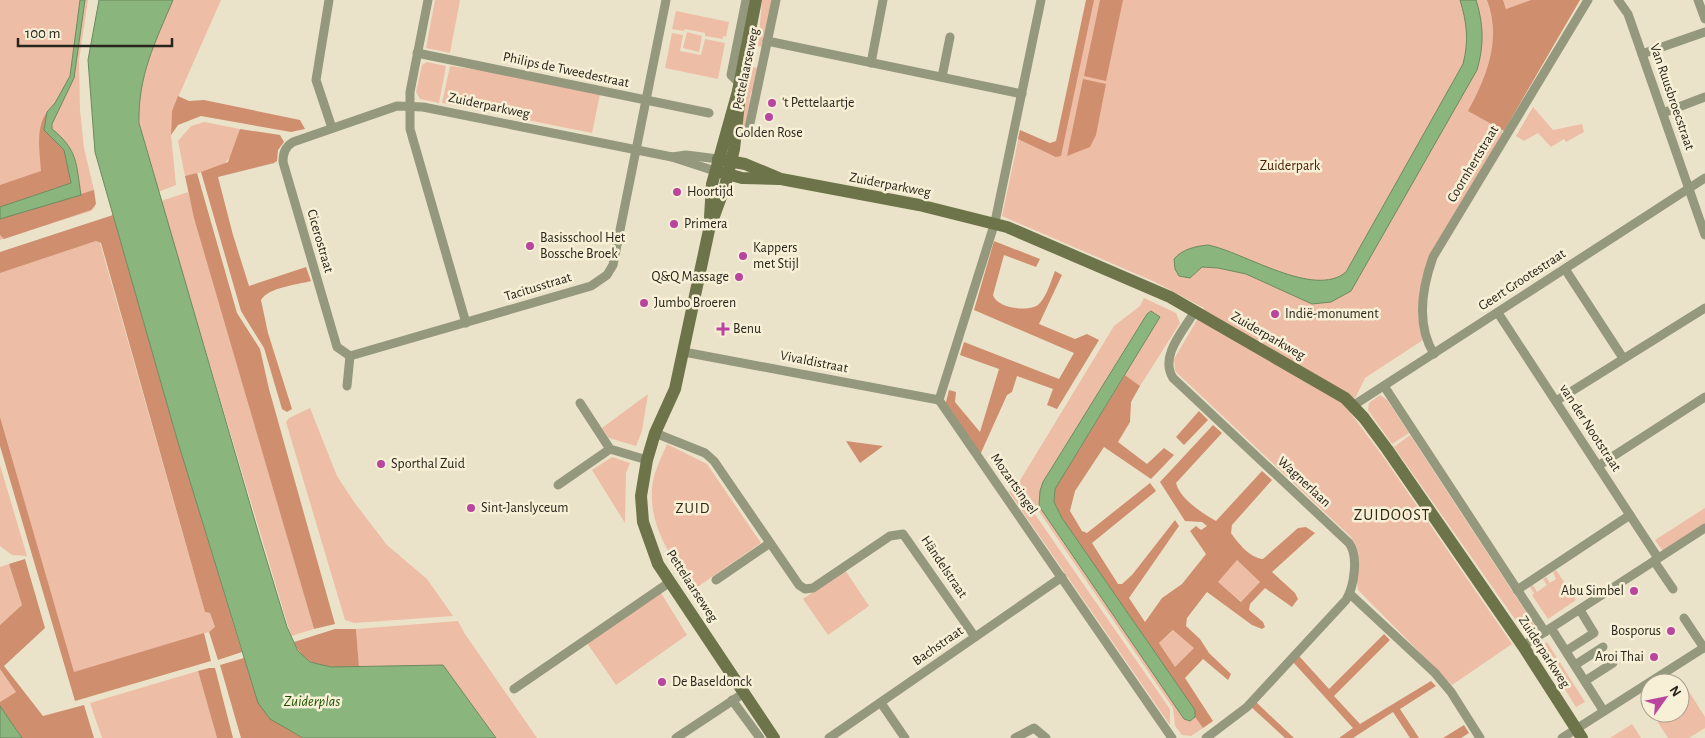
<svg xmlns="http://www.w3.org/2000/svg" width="1705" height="738" font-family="'Alegreya Sans',sans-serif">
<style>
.green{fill:#eebda6}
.forest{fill:#cf8e6e;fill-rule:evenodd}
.water{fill:#8ab57c;stroke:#6d8a5f}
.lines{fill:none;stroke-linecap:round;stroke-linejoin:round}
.street{stroke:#94987c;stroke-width:9}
.secondary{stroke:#6e7449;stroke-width:12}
.poi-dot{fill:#ba459e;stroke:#f8f0d6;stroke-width:2}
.labels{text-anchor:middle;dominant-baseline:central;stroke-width:5;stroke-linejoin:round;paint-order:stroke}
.street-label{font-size:14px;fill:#28251c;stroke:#f8f0d6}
.poi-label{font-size:14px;fill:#28251c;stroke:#f8f0d6;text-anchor:start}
.park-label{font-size:14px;fill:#4b2008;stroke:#f8f0d6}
.neighbourhood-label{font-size:15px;letter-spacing:1px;fill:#2f2914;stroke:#f8f0d6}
.water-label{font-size:15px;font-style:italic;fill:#1e5400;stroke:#f8f0d6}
.quarter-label{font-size:16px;letter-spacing:1px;fill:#2f2914;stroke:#f8f0d6}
</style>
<rect width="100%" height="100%" fill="#ebe3c9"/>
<!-- green -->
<g class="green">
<path d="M0,0h88l-9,60 1,50 4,38 10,42 1,17 -4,4 -91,29z"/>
<path d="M173,0h48l-49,111 -1,24 5,50 -18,7c-6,-22 -14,-44 -18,-67 -7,-44 16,-86 33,-125z"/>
<path d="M435,0h25l-10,53 -24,-5z"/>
<path d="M762,0h10l-9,47 -5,-1z"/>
<path d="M1092,0h408l5,12 75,-12 -78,130v6l-80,145 -4,34 5,25 -58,38 -16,33 33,44 130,189 -60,41 -94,-95c-4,-22 8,-32 -7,-53l-176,-166 -1,-12 30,-51 -49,-26 -153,-66 17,-80 39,18z"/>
<path d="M1503,0h28l-25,9z"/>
<path d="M676,11l53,11 -3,15 -3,-1v3l-18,-3v-3l-20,-4 -1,2 -12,-2z"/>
<path d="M687,32l15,4 -3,16 -16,-4z"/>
<path d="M672,33l11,2 -3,16 21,4 4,-16 20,4 -7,36 -53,-11z"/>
<path d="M427,62l19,4 -7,37 -19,-4 -4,-7 6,-27z"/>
<path d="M450,66l43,6 107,22 -8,39 -150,-30z"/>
<path d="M753,67l6,1 -4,21 -4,3 -5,33 -6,5 6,-47z"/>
<path d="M1533,107l20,23 29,-6 2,8 -18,10 -2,-3 -13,8 -13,-14 -14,8 -8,-5z"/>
<path d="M204,122l36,7c-12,41 -14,38 -55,47l-7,-35 13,-15z"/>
<path d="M188,192l126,437 -23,7 -130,-435z"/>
<path d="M96,241l4,2 105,369 5,1 5,14 -6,5 -135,41 -74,-256v-144z"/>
<path d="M1144,298l32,15 4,10 -40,63 -15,-11 35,-58 -9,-6 -4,3 -104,168 -3,9 -1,15 145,213 6,2 5,-4 8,11 -12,8 -9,-1 -7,-9 -2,-18 -154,-226 95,-156 26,-20z"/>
<path d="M648,394l-6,37 -6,15 -27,-8 -7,-10z"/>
<path d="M1380,395l7,5 22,33 -17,11 -24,-34 1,-7z"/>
<path d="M310,408l27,68 17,26 33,43 40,34 26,37 -99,7 -9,-3 -59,-198 3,-4z"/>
<path d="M1410,435l123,188 1,3 -10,6 -130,-185z"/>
<path d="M667,444l40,20 54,79 -68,47c-23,-34 -51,-73 -38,-117 3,-10 8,-19 12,-29z"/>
<path d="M612,457l18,6 -4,10 -1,50 -33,-53z"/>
<path d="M0,465l27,91 -15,-1 -12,-9z"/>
<path d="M1016,487l154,222v16l-161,-233z"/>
<path d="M1705,508v19l-41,26 -9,-13z"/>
<path d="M1237,560l23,22 -18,20 -25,-20z"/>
<path d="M9,564l13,41 -22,20v-58z"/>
<path d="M845,570l24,36 -41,29 -25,-36z"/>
<path d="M1556,570l20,30 -28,19 -16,-24 2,-2 -4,-6 3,-2 4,7 10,-7 -4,-6 3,-2 4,6 6,-4 -3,-7z"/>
<path d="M661,593l26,42 -71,50 -29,-42z"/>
<path d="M458,621l7,13 72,104h-41l-53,-73 -84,2 -3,-38z"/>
<path d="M1174,630l20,18 -19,20 -16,-25z"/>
<path d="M1547,642l38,60 -9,5 -35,-56v-4z"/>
<path d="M0,669l16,23 -16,10z"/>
<path d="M198,671l19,67h-115l-12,-35z"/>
<path d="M1688,690l17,27v11l-16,10h-21l-16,-25h28v-19z"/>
<path d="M1632,724l9,14h-31z"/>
</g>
<!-- forest -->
<g class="forest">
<path d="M1086,0h8l-32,151 -1,5 -5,1 -38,-18 2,-9 30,13 6,-2z"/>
<path d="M1100,0h23l-17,81 -22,-5z"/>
<path d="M1487,0h16l3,9 25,-9h49l-76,131 -36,-20c19,-35 34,-72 19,-111z"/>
<path d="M1083,79l23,5 -10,51 -6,12 -23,9z"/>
<path d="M178,96l11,5 15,-1 96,20 5,9 -14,3 -90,-16 -23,9 -7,10 1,-24z"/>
<path d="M47,112l-3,18 20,20 7,33 -71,24v-22l41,-14c-1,-20 -6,-42 6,-59z"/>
<path d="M240,129l40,6 4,7 -6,8 -1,11 -3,2 -56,14 15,58 16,51 57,-19 5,14c-14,4 -42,6 -50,19l7,33 24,76 -5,3 -5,-3 -18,-61 -23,-37 -40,-139 27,-10z"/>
<path d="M197,173l40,140 23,36 9,40 66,235 -21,5 -120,-411 -9,-42z"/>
<path d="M94,190l2,14 -5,6 -87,29 -4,-4v-16z"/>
<path d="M113,215l64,224 65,213 -24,8 -9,-28 6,-5 -5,-14 -5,-1 -104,-369 -5,-2 -96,32v-21z"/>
<path d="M994,241l46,18 -4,8 -32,-12 -11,40c4,14 39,18 47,8 7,-8 11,-22 15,-32l7,4 -23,49 36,15 12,-5 12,6 -42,69 -10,-4 6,-16 -36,-13 -5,16 -5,3 -27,60 -35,-49 4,-16 7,2 -1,10 25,30 19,-63 -39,-14 4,-13 95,37 15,-26 -100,-43z"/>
<path d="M1125,375l15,11 -9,16 -1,20 -12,20 29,22 17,-16 10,7 -23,24 -47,-32 -29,44 -5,20 12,20 5,2 63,-50 6,8 -64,52 26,41h4l10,-9 43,-55 4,6 -50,72 16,24 17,-24 20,-14 24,-30 -16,-23 6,-5 5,4 6,-4 -5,-4 -17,-1 -25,-39 53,-57 9,8 -46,50c4,16 26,30 40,38l46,-50 10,9 -40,45 -1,8c7,10 19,25 32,26l35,-31 8,-1 9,6 -43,39 23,21 3,6 -6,8 -27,-19 -15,16 -1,6 14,12 2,5 -3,2 -10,-4 -45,-33 -20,26 -1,8 14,13 9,14 22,21 -3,6 -25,-21 -18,19 28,43 -10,7 -8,-11v-7l-133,-192 -8,-16 1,-13zM1237,560l23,22 -19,20 -23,-20zM1173,630l21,18 -19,19 -16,-24z"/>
<path d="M1199,411l9,9 -24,25 -8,-8z"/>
<path d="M0,417l74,255 130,-39 7,28 -136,40 -75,-255z"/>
<path d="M846,441l37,5 -23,17z"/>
<path d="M25,559l20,69 -41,38 39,50 41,-11 10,33h-72l-22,-32v-4l16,-10 -16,-23v-44l22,-20 -13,-41z"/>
<path d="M335,629h21l3,38c-28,0 -52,4 -65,-25z"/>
<path d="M1384,634l6,6 -56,56 26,28 71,-43 5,5 -36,23 19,29h-9l-17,-26 -40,26h-14l14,-10 -60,-66 6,-6 30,33z"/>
<path d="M244,658c16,50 11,52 59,80h-62l-21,-73z"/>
<path d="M209,668h6l18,70h-16l-19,-67z"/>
<path d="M1255,701l39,37h-9l-35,-32z"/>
<path d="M1464,725l5,8 -8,5h-18z"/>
</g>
<!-- water -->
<g class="water">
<path d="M80,0h5l-11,78 -22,46v5c26,21 24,34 29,66l-81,24v-12l71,-24 -7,-33 -20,-20 3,-18 8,-9 15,-27z"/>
<path d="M99,0h74c-18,43 -35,75 -34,123l120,412 28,92 11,24 12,11 21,5 112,-2 53,73h-193l-33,-19 -12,-16 -81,-264 -82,-287 -7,-92z"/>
<path d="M1460,0h16c8,25 8,46 1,70l-126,221 -20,11 -19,2 -66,-30 -28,-6 -16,-1 -12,11 -11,-2 -4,-7 -1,-10c8,-10 23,-13 34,-14 36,7 106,54 138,27l117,-208c6,-23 4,-41 -3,-64z"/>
<path d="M1151,311l9,6 -105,172 -1,13 8,16 133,192v7l-5,4 -6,-2 -145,-213 1,-15 3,-9 104,-168z"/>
<path d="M0,706l22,32h-22z"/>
</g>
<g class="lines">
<!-- street -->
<g class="street">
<path d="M329,0l-13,80 16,48"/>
<path d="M428,0l-18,92v37l56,194"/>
<path d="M1041,0l-46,222 -56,178 233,338"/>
<path d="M1618,0l10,14 77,221"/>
<path d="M1698,0l7,19"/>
<path d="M767,41l255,53"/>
<path d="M417,53l292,60"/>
<path d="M1642,54l63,-22"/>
<path d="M871,63l12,-63"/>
<path d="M942,77l8,-40"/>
<path d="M739,83l-8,-8 15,-75"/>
<path d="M1663,113l42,-16"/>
<path d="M735,138l14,-10 27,-128"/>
<path d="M672,157l14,-2 32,4"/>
<path d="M1565,269l58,89"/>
<path d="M1195,311c-11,19 -36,45 -22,67l176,165c10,13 5,44 -3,57l-99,107 -41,31"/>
<path d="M1498,313l160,245"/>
<path d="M684,352l255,48"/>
<path d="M1434,354c-18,-29 -12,-66 -1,-97l155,-257"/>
<path d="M350,356l-13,-9 -54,-185c0,-9 2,-15 10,-20l104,-36 26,1 249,50 43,14"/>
<path d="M350,356l241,-70 16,-11 6,-10 53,-265"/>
<path d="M347,386l3,-30"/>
<path d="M1384,386l161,246"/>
<path d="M1556,401l149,-93"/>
<path d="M580,403l30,46 37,11"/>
<path d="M1354,405l351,-227"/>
<path d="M655,433l50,20 9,8 85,124 6,4 8,-1 77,-52 13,-2 72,103"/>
<path d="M1598,466l107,-69"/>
<path d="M558,485l52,-36"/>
<path d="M1654,561l19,28"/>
<path d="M716,580l54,-37"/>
<path d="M1517,590l113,-75"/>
<path d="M1350,594l85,79 16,19 29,46"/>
<path d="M1684,618l20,30"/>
<path d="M1551,628l52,82"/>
<path d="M1523,646l182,-118"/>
<path d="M1566,651l28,-18 -14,-23"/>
<path d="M1575,665l28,-18"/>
<path d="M1585,681l28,-18"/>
<path d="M514,689l156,-107"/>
<path d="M732,700l28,38"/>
<path d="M881,703l24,35"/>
<path d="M676,738l68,-45"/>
<path d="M829,738l233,-161"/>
<path d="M1015,738l19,-10 12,10"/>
<path d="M1562,738l143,-91"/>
</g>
<!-- secondary -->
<g class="secondary">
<path d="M738,91l1,12 -5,46 -9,37 -16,44 -34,159 -20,44 -8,27 -6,36 2,26 15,42 116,174"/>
<path d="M718,159l27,5 36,15 138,26 88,22 163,70 175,101 19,20 23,31 136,197 59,92"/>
<path d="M720,172l22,6 37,1"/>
<path d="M710,217l2,-33 26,-93 18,-91"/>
</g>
</g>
<!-- markers -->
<g class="poi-dot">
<circle cx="772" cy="103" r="5"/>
<circle cx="769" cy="117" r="5"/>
<circle cx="677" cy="192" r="5"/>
<circle cx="674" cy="224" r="5"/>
<circle cx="530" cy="246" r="5"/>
<circle cx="743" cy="256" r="5"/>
<circle cx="739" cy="277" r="5"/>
<circle cx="644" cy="303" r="5"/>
<circle cx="1275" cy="314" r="5"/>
<path d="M720.5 321.5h5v5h5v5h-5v5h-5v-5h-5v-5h5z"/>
<circle cx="381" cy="464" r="5"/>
<circle cx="471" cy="508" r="5"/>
<circle cx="1634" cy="591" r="5"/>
<circle cx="1671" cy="631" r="5"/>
<circle cx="1654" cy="657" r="5"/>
<circle cx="662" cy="682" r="5"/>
</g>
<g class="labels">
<!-- street labels -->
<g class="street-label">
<text transform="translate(746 69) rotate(-78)">Pettelaarseweg</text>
<text transform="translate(566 70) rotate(12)">Philips de Tweedestraat</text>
<text transform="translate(1672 97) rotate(71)">Van Ruusbroecstraat</text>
<text transform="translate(489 106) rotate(12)">Zuiderparkweg</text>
<text transform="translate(1473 164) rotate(-59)">Coornhertstraat</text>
<text transform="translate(890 185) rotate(11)">Zuiderparkweg</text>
<text transform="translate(320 241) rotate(74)">Cicerostraat</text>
<text transform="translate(1522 280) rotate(-33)">Geert Grootestraat</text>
<text transform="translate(538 287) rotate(-17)">Tacitusstraat</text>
<text transform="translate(1268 336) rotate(30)">Zuiderparkweg</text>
<text transform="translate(814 362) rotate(11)">Vivaldistraat</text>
<text transform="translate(1590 428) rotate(57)">van der Nootstraat</text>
<text transform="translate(1304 482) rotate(43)">Wagnerlaan</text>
<text transform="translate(1014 484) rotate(55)">Mozartsingel</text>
<text transform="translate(944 567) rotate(56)">Händelstraat</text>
<text transform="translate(692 586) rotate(57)">Pettelaarseweg</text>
<text transform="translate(938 646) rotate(-35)">Bachstraat</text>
<text transform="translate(1544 652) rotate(57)">Zuiderparkweg</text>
</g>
<!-- poi labels -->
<g class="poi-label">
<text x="782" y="103">'t Pettelaartje</text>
<text x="769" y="133" text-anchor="middle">Golden Rose</text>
<text x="687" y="192">Hoortijd</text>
<text x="684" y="224">Primera</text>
<text x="540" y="238">Basisschool Het<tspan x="540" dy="16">Bossche Broek</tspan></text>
<text x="753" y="248">Kappers<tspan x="753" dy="16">met Stijl</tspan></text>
<text x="729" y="277" text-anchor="end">Q&amp;Q Massage</text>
<text x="654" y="303">Jumbo Broeren</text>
<text x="1285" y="314">Indië-monument</text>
<text x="733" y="329">Benu</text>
<text x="391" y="464">Sporthal Zuid</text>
<text x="481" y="508">Sint-Janslyceum</text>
<text x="1624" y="591" text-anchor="end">Abu Simbel</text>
<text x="1661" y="631" text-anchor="end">Bosporus</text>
<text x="1644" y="657" text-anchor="end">Aroi Thai</text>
<text x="672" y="682">De Baseldonck</text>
</g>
<!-- park labels -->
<g class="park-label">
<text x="1290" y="166">Zuiderpark</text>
</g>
<!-- neighbourhood labels -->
<g class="neighbourhood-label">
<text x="693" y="508">ZUID</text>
</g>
<!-- water labels -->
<g class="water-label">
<text x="312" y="701">Zuiderplas</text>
</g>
<!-- quarter labels -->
<g class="quarter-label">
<text x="1392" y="515">ZUIDOOST</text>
</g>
</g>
<!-- north arrow -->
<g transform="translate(1665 698) rotate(57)"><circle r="24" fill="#f8f0d6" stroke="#a59f8c"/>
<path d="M0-4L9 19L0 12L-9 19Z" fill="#ba459e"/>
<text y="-8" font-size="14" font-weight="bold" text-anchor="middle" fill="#28251c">N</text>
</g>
<!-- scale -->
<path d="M18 38v8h154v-8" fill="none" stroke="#28251c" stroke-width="2.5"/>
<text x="25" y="38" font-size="15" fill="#28251c" stroke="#f8f0d6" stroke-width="4" paint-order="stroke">100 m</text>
</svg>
